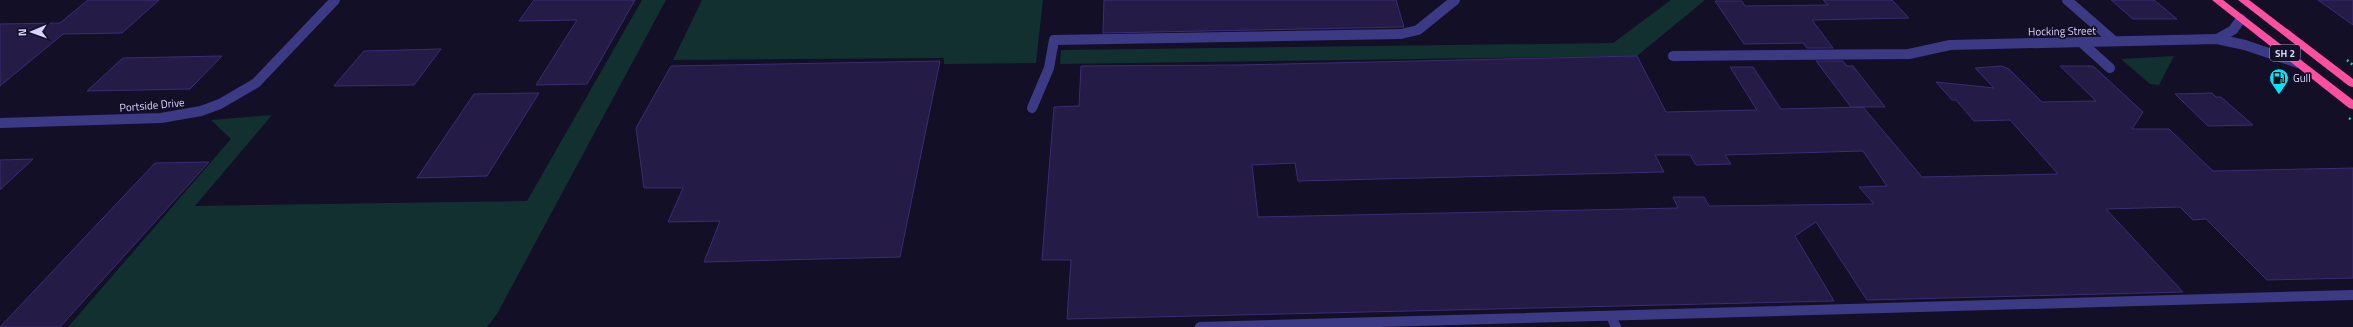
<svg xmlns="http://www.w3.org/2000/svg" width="2353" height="327" font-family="'Titillium Web',sans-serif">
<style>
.green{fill:#12302f}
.building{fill:#241b47;stroke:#3b2d73;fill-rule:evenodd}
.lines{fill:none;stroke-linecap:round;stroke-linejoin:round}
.path{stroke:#2fb8b0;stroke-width:2.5;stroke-dasharray:2 3;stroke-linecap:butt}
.minor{stroke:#3d3a85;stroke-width:10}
.highway{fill:#ff4fa3;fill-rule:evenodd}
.labels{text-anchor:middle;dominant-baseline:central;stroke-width:3.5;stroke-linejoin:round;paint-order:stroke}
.shield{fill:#130f26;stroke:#9e99be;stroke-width:1}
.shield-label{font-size:10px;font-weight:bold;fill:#d9d4ff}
.street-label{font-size:11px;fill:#d9d4ff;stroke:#130f26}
.poi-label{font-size:11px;fill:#d9d4ff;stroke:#130f26;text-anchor:start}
</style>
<rect width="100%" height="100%" fill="#130f26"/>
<!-- green -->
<g class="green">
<path d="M642,0h24l-169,314 -10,13h-419l163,-188 -20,-19 61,-5 -77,91 332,-5z"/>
<path d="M702,0h341l-7,63 -92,1v-6l-271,2z"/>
<path d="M1671,0h34l-68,56 -577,8 1,-14 552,-7z"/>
<path d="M2174,56l-15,29 -9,-1 -29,-25z"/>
</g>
<!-- building -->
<g class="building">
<path d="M88,0h71l-37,33 -59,1 -63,52v-62l60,-1z"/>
<path d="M534,0h101l-48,84 -51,1 41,-65 -58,1z"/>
<path d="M1104,0h292l8,27 -301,6z"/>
<path d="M1823,0h69l17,18 -97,2 21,28h-26l-4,-5 -59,1 -29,-43h27l3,5 83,-1z"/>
<path d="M2111,0h43l23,19h-44z"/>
<path d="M2318,0h35v25z"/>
<path d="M441,49l-27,36 -80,1 30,-35z"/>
<path d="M222,56l-32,33 -103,2 36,-33z"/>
<path d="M1637,56l29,56 91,-2 -27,-43h23l28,42 82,-2 59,70 136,-3 -48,-54 -36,1 -18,-21h-4l-16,-18 58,6 -19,-20 27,-2 7,3 33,33 54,-1 -36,-35h33l50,46 -11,17h37l44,42 140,-3v110l-86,2 -61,-61 -13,1 -13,-13 -74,2 77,83 -316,8 -51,-78 -21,14 39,65 -767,18 4,-59h-29l12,-153 25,-1 2,-40 159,-1zM1863,151l24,35 -28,1 15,17 -165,2 -5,-9h-31l5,11 -420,9 -6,-52 43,-2 3,18 366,-9 -9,-17h35l6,10 35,-1 -6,-9z"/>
<path d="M940,61l-40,196 -196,5 16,-41 -52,1 15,-34h-39l-8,-60 35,-62z"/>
<path d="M1816,61h27l4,5h6l32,41h-34z"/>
<path d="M539,93l-52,83 -70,2 57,-84z"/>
<path d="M2212,93l4,4h5l32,28 -45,1 -33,-32z"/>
<path d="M33,159l-33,31v-30z"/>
<path d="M209,162l-149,165h-60l155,-164z"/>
</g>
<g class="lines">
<!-- path -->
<g class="path">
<path d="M2347,60l6,5"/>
<path d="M2349,118l4,3"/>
</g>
<!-- minor -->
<g class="minor">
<path d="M2067,0l47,41"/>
<path d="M2217,39l16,-9 8,-11"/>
<path d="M2081,42l29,26"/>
<path d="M1673,56l236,-2 41,-9 267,-6 28,6 53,18"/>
<path d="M1032,108l17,-40 5,-28 347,-6 17,-4 37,-30"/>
<path d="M0,123l161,-5 40,-7 19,-7 36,-21 79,-83"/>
<path d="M1611,316l5,11"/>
<path d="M1200,327l1153,-32"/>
</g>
<!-- highway -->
<g class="highway">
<path d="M2212,0h11l130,100v9l-4,-1z"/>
<path d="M2238,0h11l104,79v8l-4,-1z"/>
</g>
</g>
<!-- icons -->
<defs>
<g id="fuel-pin" transform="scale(1)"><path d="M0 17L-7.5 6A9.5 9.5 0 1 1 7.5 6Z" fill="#00e5ff" stroke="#130f26"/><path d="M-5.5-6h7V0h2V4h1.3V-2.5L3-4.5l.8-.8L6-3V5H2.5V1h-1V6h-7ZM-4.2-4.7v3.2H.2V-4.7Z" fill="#111"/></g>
</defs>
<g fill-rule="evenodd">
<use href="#fuel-pin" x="2279" y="78"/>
</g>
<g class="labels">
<!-- shield labels -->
<rect class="shield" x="2270" y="45" width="30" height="16" rx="3"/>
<g class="shield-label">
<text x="2285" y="53">SH 2</text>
</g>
<!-- street labels -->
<g class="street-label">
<text transform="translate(2062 31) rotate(-1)">Hocking Street</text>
<text transform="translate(152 105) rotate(-5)">Portside Drive</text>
</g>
<!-- poi labels -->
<g class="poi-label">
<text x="2293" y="78">Gull</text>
</g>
</g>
<!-- north arrow -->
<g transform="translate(32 32) rotate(268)" stroke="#130f26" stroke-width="3" paint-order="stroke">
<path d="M0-3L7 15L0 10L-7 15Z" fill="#d9d4ff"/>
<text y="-6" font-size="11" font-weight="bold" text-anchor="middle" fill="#d9d4ff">N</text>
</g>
</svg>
